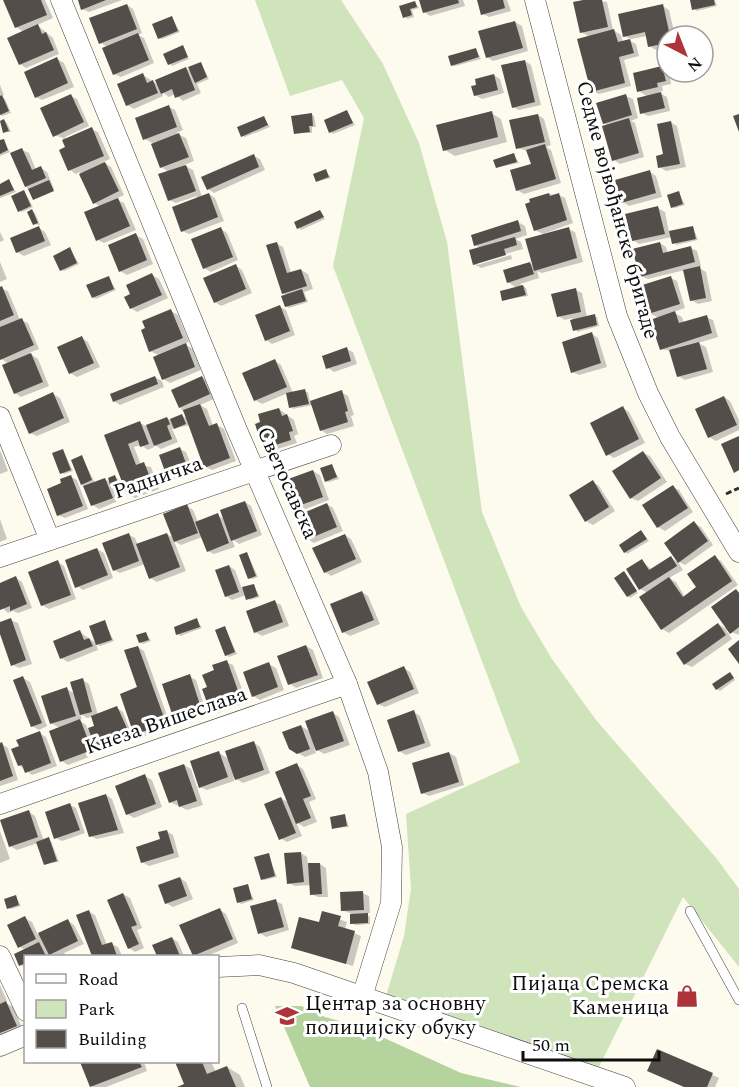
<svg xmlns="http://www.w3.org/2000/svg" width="739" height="1087" font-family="Spectral,serif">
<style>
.green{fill:#d0e4bb}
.forest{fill:#b5d39d}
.shadow{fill:#0003;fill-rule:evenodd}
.building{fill:#544e4a}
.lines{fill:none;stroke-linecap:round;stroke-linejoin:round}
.lane-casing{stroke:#404040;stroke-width:10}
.street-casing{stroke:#404040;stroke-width:21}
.path{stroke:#2f2f2f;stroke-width:3;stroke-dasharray:6 3;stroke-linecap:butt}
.lane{stroke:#fff;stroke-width:9}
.street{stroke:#fff;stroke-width:20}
.labels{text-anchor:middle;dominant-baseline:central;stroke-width:6;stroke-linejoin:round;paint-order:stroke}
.street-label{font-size:21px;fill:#0d0d0d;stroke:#fff}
.poi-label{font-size:21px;fill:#0d0d0d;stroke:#fff;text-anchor:end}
</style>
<rect width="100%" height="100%" fill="#fdfaee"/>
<!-- green -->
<path class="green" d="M255,0h86l42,64 36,79 28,99 35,270 39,95 31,52 44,61 121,139 22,30v78l-56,-70 -88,178 -209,-79 18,-60 7,-47 -5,-75 114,-52 -187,-496 31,-148 -22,-38 -52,16z"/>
<!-- forest -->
<path class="forest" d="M275,1006h26l24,11 33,9 103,47 60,14h-211z"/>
<!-- shadow -->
<g class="shadow">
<path d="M4,0h41l8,18 -16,7 16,13 6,16 -33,14 -6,-4 4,-32 -8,-5z"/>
<path d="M79,0h43l-33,12 -7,-3z"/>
<path d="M423,0h40l2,6 -35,10 -6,-4z"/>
<path d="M478,0h29l4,11 -22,6 -6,-3z"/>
<path d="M590,0l17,2 6,28 8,5 2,7 7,-1 6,3 3,12 -15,4 7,26 -32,8 -6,-3 -3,-54 -9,-5z"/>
<path d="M691,0h24l2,6 -21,5z"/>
<path d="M415,2l4,6 -7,2 2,7 -7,2 -6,-12z"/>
<path d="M127,5l6,4 9,24 -4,2 6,3 10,25 -33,14 -7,-3 -7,-27 -6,-4z"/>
<path d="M663,6l6,4 6,26h-8v11l-11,3 -7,-4 -2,-10 -16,3 -7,-3z"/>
<path d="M172,18l8,14 -18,7 -3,-1z"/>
<path d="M515,22l7,4 6,25 -35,10 -6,-4z"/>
<path d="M182,47l7,12 -17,7 -2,-2z"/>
<path d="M476,50l5,9 -26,7 -3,-1z"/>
<path d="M57,59l7,4 10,24 -32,13 -6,-3z"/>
<path d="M525,61l6,4 10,40 -22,5 -6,-3z"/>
<path d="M201,63l8,16 -12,5 4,9 -18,8 -8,-7 -6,3 -7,-5 1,4 -29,13 -7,-4 16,-30 17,11 26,-18 6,4z"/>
<path d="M662,68l7,4 2,12 -9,2 1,5 -5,1 9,5 3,14 -22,5 -6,-3 6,-16 -9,-6z"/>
<path d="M494,75l6,4 4,14 -22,6 -7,-4z"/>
<path d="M0,85l4,10 -4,1 5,3 6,14 -9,3 -2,-1z"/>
<path d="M71,96l6,3 12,27 -24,11 1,3 25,-11 7,3 12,27 -7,3 8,5 13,28 -8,4 8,4 12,27 -32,13 -6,-3 3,-33 -7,-4 -14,-31 -4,2 -6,-4 -9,-19 6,-4 -4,-9 -9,-3z"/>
<path d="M626,96l7,3 5,19 -7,3 4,2 9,34 -24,7 -6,-4 -6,-34 -4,-3z"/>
<path d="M169,107l6,3 8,20 -7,3 10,5 8,23 -10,4 9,5 9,27 7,-3 6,4 9,23 -35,13 -7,-3 15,-35 -21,7 -7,-3v-28l-8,-5 -9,-24 -7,-4z"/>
<path d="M347,112l8,13 -22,9 -2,-2z"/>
<path d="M491,113l10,6 6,23 -52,14 -10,-6z"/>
<path d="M312,115l2,1 2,11h-4v6h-17z"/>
<path d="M538,115l6,4 7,26 -5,2 5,3 10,33 -37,11 -7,-4 15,-25 -4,-14 -11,-3z"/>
<path d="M264,118l6,9 -25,10 -3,-1z"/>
<path d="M4,121l3,2 4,9h-7z"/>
<path d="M670,122l7,4 9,41 -20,4 -6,-4z"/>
<path d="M3,140l7,12 -10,4v-14z"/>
<path d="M22,150l7,3 7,17 5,-2 6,4 7,17 -20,9 -8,-12z"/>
<path d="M514,155l5,8 -22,4z"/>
<path d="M254,156l6,3 5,11 -51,23 -6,-4z"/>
<path d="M326,171l5,7 -13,3z"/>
<path d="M650,172l6,4 6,21 -33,9 -6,-4z"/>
<path d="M9,181l7,11 -16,6v-13z"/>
<path d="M24,191l9,16 -11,5 -2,-1z"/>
<path d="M679,193l6,12 -10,3 -3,-1z"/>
<path d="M549,194l10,1 6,3 8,25 -30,11 -8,-4z"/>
<path d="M658,208l7,4 4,20 24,-5 5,13 -22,5 -4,-8 -33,7 -6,-4z"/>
<path d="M32,211l3,2 5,12 -6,-1z"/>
<path d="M320,212l5,7 -24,11 -2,-2z"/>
<path d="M518,222l7,4 2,9 -12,4 6,3 2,7 -46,13v3l34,-10 1,4 -31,9 -7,-4 7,-16 -6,-3z"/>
<path d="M39,228l6,4 6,13 -27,11 -7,-4z"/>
<path d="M221,229l6,4 11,27 -27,12 -7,-4z"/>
<path d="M568,229l7,3 8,30 -41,11 -5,-2 2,7 -19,6 6,4 2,8 -24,4 13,-12 -9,-6 21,-19 6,3z"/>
<path d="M0,232l4,8 -4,2z"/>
<path d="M136,235l7,4 10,25 -26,11 -7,-4z"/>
<path d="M660,243l6,4 2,7 23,-6 6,3 4,15 -3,1 8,5 6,29 -14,3 -7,-4 -6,-30 -37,9 -7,-3z"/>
<path d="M277,244l6,3 8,26 10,-3 7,4 5,15 -9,3 4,10 -19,6 -3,-2 1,-10 -4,-3z"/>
<path d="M70,249l9,15 -15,7 -3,-2z"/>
<path d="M0,262l7,17 -7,3z"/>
<path d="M236,266l6,4 10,23 -31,13 -6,-4z"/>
<path d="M152,275l7,4 9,19 -31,14 -6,-4 1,-13z"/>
<path d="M108,277l8,13 -20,9 -3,-2z"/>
<path d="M671,278l6,3 8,27 -12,4 9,5 2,6 22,-6 7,3 5,17 -20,6 8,4 7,25 -28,8 -7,-4 -7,-25 -10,-2 -2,-31 -10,-5z"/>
<path d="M0,288l8,3 12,29 8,3 11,26 -10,4 9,6 11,27 -28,11 -6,-4 -6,-29 -9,-6z"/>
<path d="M575,290l7,3 5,24h10l2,9 -22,6 -5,-14 -7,2 -7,-4z"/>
<path d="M280,307l6,3 9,25 -23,9 -6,-4z"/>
<path d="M171,311l7,4 11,27 -5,2 9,5 8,21 -31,13 -7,-4 -3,-23 -10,-5z"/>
<path d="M592,334l6,4 9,29 -28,8 -7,-3z"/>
<path d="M82,338l6,4 12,25 -23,10 -7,-4z"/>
<path d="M346,349l7,3 4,12 -23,8 -6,-4z"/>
<path d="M275,361l6,4 12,28 15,-1 2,10 31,-10 7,4 6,19 -3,1 3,10 -27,8 -6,-4 -8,-25 -20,4 -5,-16 -26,11 -7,-4z"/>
<path d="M155,377l7,4 2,6 -44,18 -6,-4z"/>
<path d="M202,377l6,4 8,17 -16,7 7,4 6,17 4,-1 7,4 12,32 -24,9 -6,-3 -16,-42 -14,3 -4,1 6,13 -17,7 -8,-5 1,3 -6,3 -7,-5 -7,2 7,18 10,2 8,22 -24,9 -7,-4 -22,-58 34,-13 6,3 21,-8 4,2 11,-4 6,3 -8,-12z"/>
<path d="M53,394l7,4 10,24 -33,14 -7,-3z"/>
<path d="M724,397l6,4 9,19v10l-23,11 -7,-4z"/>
<path d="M623,408l6,4 16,31 -31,15 -7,-4z"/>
<path d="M279,409l15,11 4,14 -4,2 3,7 -26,8 -6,-3z"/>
<path d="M180,449l6,3 8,20 -19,7 -7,-3z"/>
<path d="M0,450l8,21 -8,3z"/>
<path d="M63,451l10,20 -9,3 -2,-1z"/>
<path d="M643,453l7,3 17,26 -29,19 -7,-3z"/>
<path d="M82,457l13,26 10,-4 6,4 4,-6 3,2 3,8 -7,3 4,11 -19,8 -6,-4 -11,-21z"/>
<path d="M332,466l7,13 -10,3 -3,-1z"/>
<path d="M313,471l7,4 9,25 -31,12 -7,-4z"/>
<path d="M71,477l6,3 11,29 -23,9 -7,-3 5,-31z"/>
<path d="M593,482l6,4 16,25 -22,14 -7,-4z"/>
<path d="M673,487l6,3 14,22 -28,19 -7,-4z"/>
<path d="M245,502l6,4 11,29 -23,9 -7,-5 3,8 -21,7 -6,-3 -6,-14 -21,8 -7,-4 12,30 -29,11 -7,-4 -5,-14 -25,9 -6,-3 15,-35 6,3 3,7 29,-11 7,4 13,-32 6,4 5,12 19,-7 8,4z"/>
<path d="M327,504l6,4 10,23 -29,12 -7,-4z"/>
<path d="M0,519l7,20 -7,3z"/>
<path d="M694,523l7,4 12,18 -28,20 -6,-3z"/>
<path d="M641,532l8,9 -22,13 -2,-2z"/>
<path d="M345,535l6,4 11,23 -31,14 -6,-4z"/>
<path d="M97,549l7,4 9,25 -30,12 -6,-4z"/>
<path d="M247,553l11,24 -6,2 -3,-1z"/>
<path d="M715,557l6,4 17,24 -69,48 -7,-4 -14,-36 -8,-4 2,-28 10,9 19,-12 7,4 5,8 -14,8 7,4 9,15 14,-9z"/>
<path d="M58,562l6,4 12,33 -27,10 -7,-4z"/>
<path d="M229,566l6,4 7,19 11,-4 7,12 -10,3 -4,-5 -14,5 -6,-4z"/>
<path d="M624,573l14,20 -8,5 -2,-2z"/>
<path d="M16,578l6,4 10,26 -14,5 -5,-2 -5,2 -8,-7v-22z"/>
<path d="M736,591l3,1v43l-13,-5 6,9 -40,28 -7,-3 33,-40 12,7z"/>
<path d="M362,592l6,4 12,28 -30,12 -7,-4z"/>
<path d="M275,602l6,3 8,21 -27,10 -7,-4z"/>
<path d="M11,620l7,3 14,41 -13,4 -6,-3 -13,-36v-6z"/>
<path d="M197,620l5,8 -22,8 -2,-2z"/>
<path d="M104,622l10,19 -14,5 -4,-2 2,6 -30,12 -7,-4 19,-26 17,12z"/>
<path d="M225,628l12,26 -8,3 -3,-2z"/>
<path d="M146,633l5,8 -8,3 -3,-2z"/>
<path d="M306,646l7,4 10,28 -27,10 -6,-4z"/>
<path d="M138,647l6,4 27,76 -29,10 -9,-5 3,7 -30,11 -14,-9 5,13 -29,11 -6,-4 -2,-33 -9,-5 16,-34 8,5 8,-14 6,4 9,31 19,-7 6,4 7,18 6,3 3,-45zM80,714l7,4 6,-1 3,10 -8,3 -2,-5 -7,-5 3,-1z"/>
<path d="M226,662l7,3 14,37 -29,11 -7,-3 -2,-22 7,-17z"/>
<path d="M269,664l7,4 8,22 -24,10 -7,-4z"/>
<path d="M404,668l6,4 9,21 -34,14 -7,-3z"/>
<path d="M732,675l3,5 -15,11 -3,-2z"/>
<path d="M189,676l7,4 11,34 -25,8 -6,-3z"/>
<path d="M23,678l7,4 17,44 -8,4 -7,-4z"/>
<path d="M414,712l6,4 11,30 -25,9 -7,-4z"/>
<path d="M333,713l6,4 11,28 -26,9 -10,-6 2,5 -11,4 -15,-9 11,-22 10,6z"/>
<path d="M39,733l7,4 11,29 -25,9 -13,-10z"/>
<path d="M254,743l6,4 10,26 -27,10 -10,-6 1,4 -27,9 -7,-3 19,-34 10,6z"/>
<path d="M2,744l6,4 10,32 -18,6z"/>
<path d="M449,753l7,4 8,28 -35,11 -6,-3z"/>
<path d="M184,765l7,4 12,36 -16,5 -17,-8z"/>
<path d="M297,765l6,4 13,30 -7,3 8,20 -13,5 -8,-5 6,14 -15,6 -7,-4 1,-40 8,5z"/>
<path d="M145,776l7,4 10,27 -28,11 -7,-4z"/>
<path d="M106,795l6,4 12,34 -27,6 -7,-3z"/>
<path d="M70,805l6,3 9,25 -23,8 -6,-3z"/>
<path d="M29,812l6,4 9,25h7l8,21 -14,2 -7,-21 -21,7 -7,-4z"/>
<path d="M345,816l4,11 -16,1z"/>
<path d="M0,831l10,28 -10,4z"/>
<path d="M166,831l7,4 6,22 -30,9 -7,-4 20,-22z"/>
<path d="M301,853l6,4 1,8 12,-1 6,4 2,29h-10l-7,-3v-9l-16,1 -6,-3z"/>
<path d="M268,854l9,23 -12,3 -3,-1z"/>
<path d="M180,878l6,4 7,17 -20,8 -7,-4z"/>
<path d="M247,885l7,15 -13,4 -2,-2z"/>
<path d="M362,893l7,3 1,17h-6l6,4v7l-15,1 -3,-2v-9l-10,-4z"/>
<path d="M123,894l7,4 12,30 -5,2 7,18 -9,4 -6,-4z"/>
<path d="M16,897l5,9 -10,3 -2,-1z"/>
<path d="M275,901l7,3 7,26 -23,7 -6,-4z"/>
<path d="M220,910l6,4 12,29 -31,13h-12z"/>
<path d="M88,911l7,4 12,30 5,-1 6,3 4,9h-29l-15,-41z"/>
<path d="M323,913l24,9 -2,7 16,7 -8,30 -61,-19 28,-23z"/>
<path d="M25,918l7,4 6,13 30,-14 6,4 10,19 -20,9 2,3h-40v12l-6,-4 5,-14 -5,-3z"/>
<path d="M172,938l6,4 6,14h-25l-5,-10z"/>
<path d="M0,985l7,16 -3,1 9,5 10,23 -23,9z"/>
<path d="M658,1050l61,28 -4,9h-30z"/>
<path d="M85,1062h59l3,9 -41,16h-13l-10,-24z"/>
<path d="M177,1062h34l5,10 11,-5 13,8 5,12h-65l6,-2z"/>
</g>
<!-- building -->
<g class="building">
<path d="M3,0h38l6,15 -32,13z"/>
<path d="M78,0h28l-25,10z"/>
<path d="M419,0h39l1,3 -36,10z"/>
<path d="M477,0h26l2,8 -24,7z"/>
<path d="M583,0h19l6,27 -28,6 -7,-31z"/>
<path d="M690,0h24l1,5 -23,5z"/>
<path d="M415,1l2,6 -7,2 2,6 -9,3 -4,-12z"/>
<path d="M127,4l10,25 -38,15 -10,-26z"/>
<path d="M663,4l7,32h-3v7l-19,4 -3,-15 -22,5 -5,-23z"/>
<path d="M172,16l6,15 -20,8 -6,-15z"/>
<path d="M515,21l8,27 -37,10 -8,-27z"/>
<path d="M38,24l4,10 4,-2 8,18 -35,15 -12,-27z"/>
<path d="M614,29l4,13 12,-3 4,14 -15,4 6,26 -34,9 -14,-53z"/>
<path d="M138,33l11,27 -36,15 -11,-27z"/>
<path d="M183,45l5,12 -20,8 -5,-11z"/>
<path d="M476,48l3,9 -28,9 -3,-10z"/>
<path d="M57,57l11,26 -33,15 -11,-26z"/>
<path d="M525,60l10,42 -23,6 -11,-43z"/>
<path d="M201,62l6,15 -12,6 -7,-16z"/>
<path d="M662,66l4,15 -9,2 1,4 -21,5 -4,-19z"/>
<path d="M186,67l9,23 -20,8 -3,-9 -11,5 -6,-14z"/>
<path d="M143,73l4,10 6,-3 5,13 -32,13 -9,-22z"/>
<path d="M494,74l4,16 -24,6 -3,-10 5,-1 -1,-6z"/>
<path d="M661,92l4,16 -25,6 -3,-16z"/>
<path d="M71,94l13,28 -31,15 -13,-29z"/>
<path d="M626,94l6,21 -29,9 -7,-21z"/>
<path d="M2,95l7,16 -9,4v-19z"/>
<path d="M169,105l8,22 -34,13 -8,-22z"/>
<path d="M347,110l6,13 -24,10 -5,-13z"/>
<path d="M492,111l6,26 -55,14 -7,-26z"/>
<path d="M312,113l1,13h-4l1,6 -16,2 -3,-18z"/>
<path d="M538,114l7,28 -29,7 -7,-29z"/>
<path d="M739,114v18l-6,-16z"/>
<path d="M264,116l4,9 -27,12 -4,-10z"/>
<path d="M629,118l10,35 -27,8 -10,-35z"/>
<path d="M4,119l5,12 -6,2 -3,-12z"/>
<path d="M671,121l9,43 -22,4 -2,-12 7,-2 -6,-30z"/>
<path d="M92,127l12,29 -36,15 -9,-21 6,-3 -3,-7z"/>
<path d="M179,133l10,24 -29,11 -9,-24z"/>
<path d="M4,139l4,11 -8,4v-14z"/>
<path d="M545,144l11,35 -40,12 -6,-21 21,-6 -5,-14z"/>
<path d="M22,148l10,22 9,-4 5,12 -21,9 -15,-34z"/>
<path d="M514,153l3,9 -21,6 -3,-8z"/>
<path d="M254,154l5,13 -52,23 -6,-13z"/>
<path d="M105,162l14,29 -26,13 -14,-30z"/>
<path d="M186,165l10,26 -28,10 -10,-27z"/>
<path d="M326,169l3,8 -13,5 -3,-8z"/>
<path d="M650,170l6,23 -35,10 -6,-23z"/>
<path d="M9,179l5,11 -14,6v-12z"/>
<path d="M49,180l5,11 -21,9 -5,-11z"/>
<path d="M24,190l7,16 -13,6 -7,-16z"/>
<path d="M679,191l4,13 -12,4 -4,-13z"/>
<path d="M209,193l9,24 -37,15 -9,-25z"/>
<path d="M549,193l1,3 9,-3 8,27 -33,11 -9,-27 5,-2 -1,-3z"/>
<path d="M118,198l12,28 -34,15 -12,-29z"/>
<path d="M658,206l7,28 -33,7 -7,-27z"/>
<path d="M32,209l6,14 -5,2 -6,-13z"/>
<path d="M320,210l4,7 -27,12 -3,-7z"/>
<path d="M518,220l3,11 -47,15 -3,-11z"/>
<path d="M39,226l6,15 -29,12 -6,-15z"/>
<path d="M693,226l3,13 -24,5 -3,-13z"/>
<path d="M221,227l12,30 -30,12 -12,-30z"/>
<path d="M569,227l8,31 -43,13 -9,-32z"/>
<path d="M136,233l11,27 -28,12 -11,-27z"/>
<path d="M515,237l2,8 -13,4 2,6 -33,10 -4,-15z"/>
<path d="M277,242l10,31 14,-4 6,17 -25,8 -16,-49z"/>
<path d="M660,242l3,11 28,-7 4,16 -55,15 -8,-28z"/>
<path d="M70,247l7,16 -17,8 -7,-15z"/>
<path d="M530,262l4,12 -27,9 -4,-13z"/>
<path d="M236,264l10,25 -32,14 -11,-25z"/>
<path d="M700,266l6,32 -16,3 -7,-31z"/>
<path d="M152,273l10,22 -32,14 -6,-12 6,-3 -4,-9z"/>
<path d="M109,276l5,13 -22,9 -6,-13z"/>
<path d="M671,276l9,28 -32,10 -9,-28z"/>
<path d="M523,285l3,10 -24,6 -2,-10z"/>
<path d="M2,286l12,29 -14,6v-34z"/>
<path d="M576,288l5,24 -24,5 -6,-23z"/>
<path d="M302,289l4,12 -21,6 -4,-11z"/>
<path d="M280,305l10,26 -25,10 -10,-26z"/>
<path d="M171,309l12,29 -34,14 -8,-22 4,-2 -3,-7z"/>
<path d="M675,311l4,12 28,-8 5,18 -52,17 -10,-30z"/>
<path d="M595,314l2,11 -24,6 -3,-11z"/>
<path d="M22,318l12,27 -34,15v-33z"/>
<path d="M592,332l9,31 -30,10 -9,-31z"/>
<path d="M82,336l12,27 -25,11 -12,-27z"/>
<path d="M699,342l8,27 -30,8 -8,-27z"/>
<path d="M186,343l9,24 -33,13 -9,-23z"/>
<path d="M347,347l4,14 -25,8 -4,-13z"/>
<path d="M31,353l12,29 -29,12 -12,-29z"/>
<path d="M275,359l12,28 -33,14 -12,-28z"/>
<path d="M155,376l3,8 -45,18 -3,-8z"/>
<path d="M202,376l8,18 -31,14 -8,-18z"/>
<path d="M305,389l4,15 -20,4 -3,-15z"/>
<path d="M342,390l6,21 -3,1 3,10 -28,9 -10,-30z"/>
<path d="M53,392l11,26 -35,16 -11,-26z"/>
<path d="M724,396l13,29 -29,13 -13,-29z"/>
<path d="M200,404l9,22 8,-3 13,35 -26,10 -21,-58z"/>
<path d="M623,406l16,33 -33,17 -16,-33z"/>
<path d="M279,408l3,8 5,-2 6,17 -4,1 2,8 -28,9 -8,-25 5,-2 -2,-8z"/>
<path d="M182,414l4,10 -12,5 -4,-10z"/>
<path d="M167,417l3,7 -3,2 5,13 -18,7 -8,-21z"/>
<path d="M140,421l9,23 -9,3 -2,-7 -10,4 8,21 8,-3 9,23 -26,10 -23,-60z"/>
<path d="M739,436v34l-5,3 -13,-29z"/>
<path d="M180,447l8,22 -21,8 -8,-22z"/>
<path d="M63,449l8,21 -11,4 -8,-21z"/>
<path d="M643,451l18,27 -31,21 -18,-28z"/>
<path d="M82,455l10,25 -11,5 -10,-25z"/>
<path d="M332,464l5,13 -12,5 -5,-14z"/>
<path d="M313,470l10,27 -33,12 -10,-27z"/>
<path d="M71,475l12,31 -26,10 -10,-27 14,-6 -1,-4z"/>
<path d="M115,475l4,11 -8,2 -3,-10z"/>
<path d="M105,478l8,20 -22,8 -8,-20z"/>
<path d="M593,480l16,27 -24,15 -16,-27z"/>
<path d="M673,485l15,23 -31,20 -15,-23z"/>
<path d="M245,501l12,30 -26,10 -11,-31z"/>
<path d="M327,503l10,24 -31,13 -10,-24z"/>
<path d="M187,504l11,29 -24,9 -11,-28z"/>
<path d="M218,513l11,30 -22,9 -12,-30z"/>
<path d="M694,521l14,20 -30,22 -14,-20z"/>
<path d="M641,530l6,9 -23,14 -5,-8z"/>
<path d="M129,533l10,28 -26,10 -11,-28z"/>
<path d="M167,533l13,34 -31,12 -13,-35z"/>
<path d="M345,534l11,25 -32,14 -12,-25z"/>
<path d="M97,548l11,27 -33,13 -10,-28z"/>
<path d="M247,552l9,24 -8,3 -9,-24z"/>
<path d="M715,555l17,26 -71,49 -22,-33 30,-20 14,20 13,-10 -9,-13z"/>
<path d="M671,556l6,10 -38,24 -13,-21 16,-10 7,11z"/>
<path d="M58,560l13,35 -30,11 -13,-34z"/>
<path d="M229,565l10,27 -14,5 -10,-27z"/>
<path d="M624,571l13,20 -10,6 -13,-19z"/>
<path d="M16,576l11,28 -17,7v-5l-10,4v-27z"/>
<path d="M254,584l4,12 -12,4 -4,-13z"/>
<path d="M736,589l3,4v34l-9,7 -19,-27z"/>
<path d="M362,591l12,29 -32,13 -12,-29z"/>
<path d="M275,600l8,22 -29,11 -8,-22z"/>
<path d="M11,618l15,42 -15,6 -11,-32v-12z"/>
<path d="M197,618l3,9 -24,8 -2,-8z"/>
<path d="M105,620l7,20 -16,5 -7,-19z"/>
<path d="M718,623l8,12 -42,30 -8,-12z"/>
<path d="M225,626l10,26 -10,4 -10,-26z"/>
<path d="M80,630l4,10 5,-2 4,8 -33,13 -7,-18z"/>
<path d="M146,632l3,8 -10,3 -3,-8z"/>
<path d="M739,640v24l-11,-15z"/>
<path d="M306,645l12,30 -30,10 -11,-29z"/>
<path d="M138,646l28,77 -32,12 -14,-41 17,-7 -13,-37z"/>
<path d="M227,660l14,39 -31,12 -8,-22 5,-2 -5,-12 12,-5 -2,-5z"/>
<path d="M269,662l9,25 -26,10 -9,-25z"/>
<path d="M404,666l10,23 -37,16 -10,-23z"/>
<path d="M730,672l4,6 -18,12 -4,-6z"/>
<path d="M190,674l12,37 -28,9 -12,-36z"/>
<path d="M23,676l19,47 -11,4 -18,-47z"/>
<path d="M83,678l9,34 -12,3 -10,-33z"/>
<path d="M67,687l9,29 -26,8 -9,-28z"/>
<path d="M117,706l13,29 -32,12 -1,-4 -3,1 -6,-16 6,-2 -3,-10z"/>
<path d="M414,710l11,33 -27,9 -11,-32z"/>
<path d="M333,711l11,30 -28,10 -11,-30z"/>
<path d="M80,719l12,31 -32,12 -11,-31z"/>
<path d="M301,725l9,24 -13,5 -8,-5 -7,-17z"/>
<path d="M40,731l11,32 -26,10 -3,-8 -4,1 -7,-17 8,-3 -3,-6z"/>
<path d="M254,741l10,29 -29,10 -10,-29z"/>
<path d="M2,742l11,34 -13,5v-38z"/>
<path d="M219,751l9,26 -29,11 -9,-27z"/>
<path d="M449,752l10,30 -38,12 -9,-31z"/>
<path d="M297,763l14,33 -8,3 8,19 -15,6 -21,-52z"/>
<path d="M184,764l13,37 -18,6 -2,-7 -8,3 -11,-30z"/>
<path d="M145,774l11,30 -30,11 -11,-29z"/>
<path d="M106,794l12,36 -29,7 -11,-34z"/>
<path d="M281,797l15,36 -17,7 -15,-36z"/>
<path d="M70,803l10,27 -26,9 -9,-27z"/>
<path d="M29,810l9,27 -29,10 -9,-27z"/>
<path d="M345,814l2,12 -15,3 -2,-12z"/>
<path d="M167,830l7,23 -33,10 -5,-16 24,-8 -2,-7z"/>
<path d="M49,837l8,24 -13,4 -8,-23z"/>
<path d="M301,852l3,30 -17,2 -3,-31z"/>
<path d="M269,853l6,23 -14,4 -7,-23z"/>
<path d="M308,863h12l2,31 -12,1z"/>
<path d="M180,877l7,19 -22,8 -7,-19z"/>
<path d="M248,884l4,15 -15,4 -4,-15z"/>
<path d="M363,891l1,19 -23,1 -1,-19z"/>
<path d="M123,893l14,32 -6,2 8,17 -11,5 -21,-49z"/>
<path d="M16,895l3,10 -12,4 -3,-10z"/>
<path d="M276,899l8,28 -26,7 -8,-28z"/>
<path d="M220,908l13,31 -40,17 -14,-31z"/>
<path d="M89,910l13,35 10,-3 5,14h-25l-16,-41z"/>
<path d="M322,911l19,5 -3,10 17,5 -9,33 -55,-16 8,-31 20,5z"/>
<path d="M368,913v10l-18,1v-10z"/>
<path d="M25,916l11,23 -18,9 -11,-23z"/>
<path d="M68,919l10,22 -29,14 -11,-22z"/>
<path d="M172,937l8,19h-23l-5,-11z"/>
<path d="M39,942l7,14h-20v7l-7,3 -5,-12z"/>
<path d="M6,1001l11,25 -17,7v-29z"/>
<path d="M657,1049l56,24 -6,14h-23l-37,-16z"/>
<path d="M80,1062h59l3,5 -52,20z"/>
<path d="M175,1062h27l5,12 20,-8 9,21h-59l7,-3z"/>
</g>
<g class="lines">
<!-- lane casing -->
<g class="lane-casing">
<g id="lane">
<path d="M690,911l49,89"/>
<path d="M242,1008l25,79"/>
</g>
</g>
<!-- street casing -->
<g class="street-casing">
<g id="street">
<path d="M61,0l176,430 110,254 31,88 14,75 -1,56 -29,94"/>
<path d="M535,0l82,316 31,77 22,44 69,115"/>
<path d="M0,417l50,123"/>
<path d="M0,557l331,-112"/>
<path d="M0,804l347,-120"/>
<path d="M0,956l26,55"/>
<path d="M218,967l41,-2 35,8 331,114"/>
<path d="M0,1046l26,-11"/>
</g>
</g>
<!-- path -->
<path class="path" d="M726,494l13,-6"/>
<!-- lane -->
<use href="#lane" class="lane"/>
<!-- street -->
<use href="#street" class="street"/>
</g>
<!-- icons -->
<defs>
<g id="shop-bare" transform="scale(1.8)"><path d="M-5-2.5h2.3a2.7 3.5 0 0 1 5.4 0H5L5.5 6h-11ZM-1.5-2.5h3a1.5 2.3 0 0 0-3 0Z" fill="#ad343a" stroke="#fff" stroke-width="2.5" paint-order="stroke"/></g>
<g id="school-bare" transform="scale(1.8)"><path d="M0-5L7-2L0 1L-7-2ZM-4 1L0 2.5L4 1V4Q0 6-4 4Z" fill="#ad343a" stroke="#fff" stroke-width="2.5" paint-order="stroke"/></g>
</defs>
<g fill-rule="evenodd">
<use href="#shop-bare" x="687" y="996"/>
<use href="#school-bare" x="287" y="1016"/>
</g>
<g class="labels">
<!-- street labels -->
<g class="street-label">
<text transform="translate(617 210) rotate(75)">Седме војвођанске бригаде</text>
<text transform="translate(158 478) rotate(-19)">Радничка</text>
<text transform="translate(287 483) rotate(66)">Светосавска</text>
<text transform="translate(166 721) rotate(-19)">Кнеза Вишеслава</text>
</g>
<!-- poi labels -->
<g class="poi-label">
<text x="669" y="984">Пијаца Сремска<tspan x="669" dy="24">Каменица</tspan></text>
<text x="305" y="1004" text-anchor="start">Центар за основну<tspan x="305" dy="24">полицијску обуку</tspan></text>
</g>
</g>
<!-- legend -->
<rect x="24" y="955" width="195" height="108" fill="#ffffff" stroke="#9e9e9e" stroke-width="1.5"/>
<rect x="36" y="974" width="30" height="9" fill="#ffffff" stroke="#9e9e9e" stroke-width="1.5"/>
<text x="78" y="985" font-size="18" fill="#0d0d0d">Road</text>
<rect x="36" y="1000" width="30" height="18" fill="#d0e4bb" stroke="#9e9e9e" stroke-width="1.5"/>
<text x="78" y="1015" font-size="18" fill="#0d0d0d">Park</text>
<rect x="36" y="1030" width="30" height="18" fill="#544e4a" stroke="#9e9e9e" stroke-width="1.5"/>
<text x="78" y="1045" font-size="18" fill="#0d0d0d">Building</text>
<!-- north arrow -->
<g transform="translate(685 54) rotate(138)"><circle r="28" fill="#ffffff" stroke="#9e9e9e" stroke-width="1.5"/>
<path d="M0-4.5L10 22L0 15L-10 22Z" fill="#ad343a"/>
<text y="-9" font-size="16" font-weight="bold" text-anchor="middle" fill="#0d0d0d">N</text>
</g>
<!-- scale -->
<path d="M523 1051v9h136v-9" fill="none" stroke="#0d0d0d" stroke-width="3"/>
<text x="532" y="1051" font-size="18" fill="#0d0d0d" stroke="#ffffff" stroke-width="4.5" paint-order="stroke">50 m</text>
</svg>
